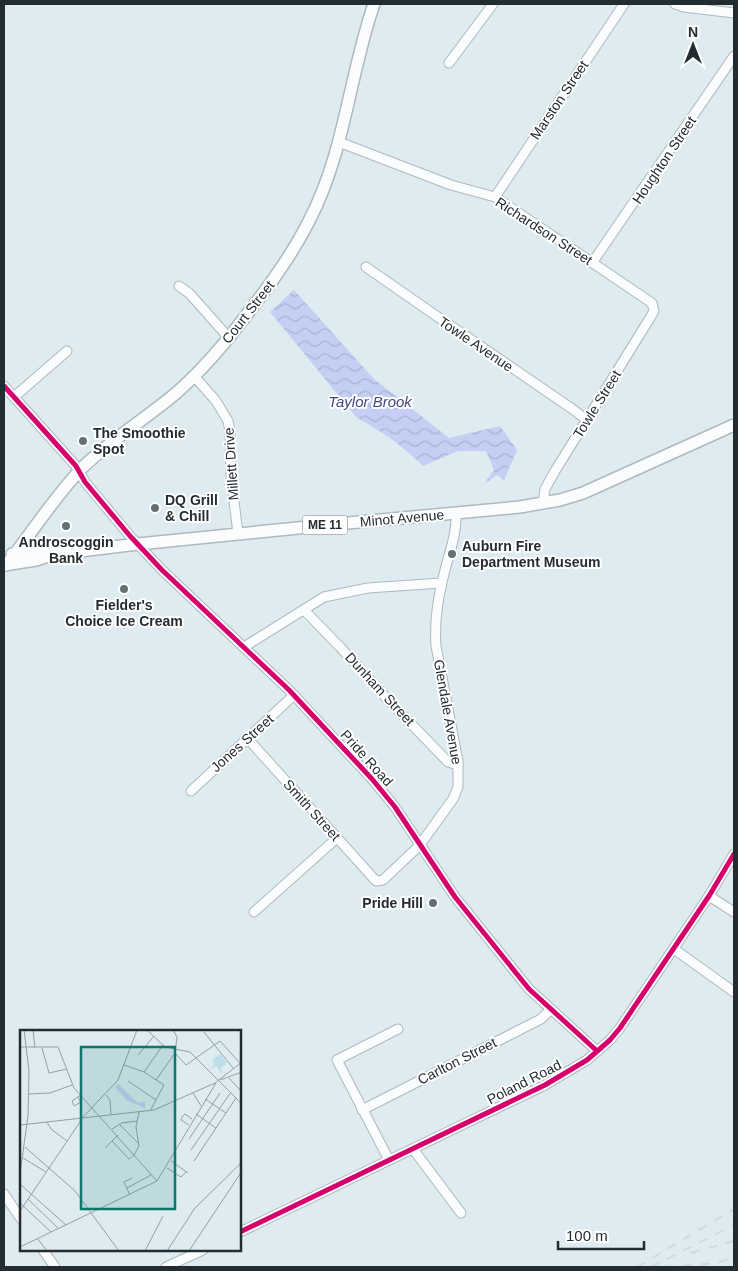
<svg xmlns="http://www.w3.org/2000/svg" width="738" height="1271" font-family="Arial,sans-serif">
<style>
.water{fill:url(#water-waves)}
.lines{fill:none;stroke-linecap:round;stroke-linejoin:round}
.minor-casing{stroke:#aeb9bd;stroke-width:11}
.major-casing{stroke:#aeb9bd;stroke-width:14}
.minor{stroke:#fafcfd;stroke-width:9}
.major{stroke:#fafcfd;stroke-width:11}
.rail{stroke:#d4d8d9;stroke-width:2;stroke-dasharray:9 9;stroke-linecap:butt}
.cycleway-casing{stroke:#fff;stroke-width:8}
.cycleway{stroke:#d6006c;stroke-width:5}
.poi-dot{fill:#647074;stroke:#fff;stroke-width:2}
.labels{text-anchor:middle;dominant-baseline:central;stroke-width:4;stroke-linejoin:round;paint-order:stroke}
.shield{fill:#fff;stroke:#656c6f;stroke-width:1}
.shield-label{font-size:12px;font-weight:bold;fill:#232d31}
.street-label{font-size:14px;fill:#232d31;stroke:#fff}
.poi-label{font-size:14px;font-weight:bold;fill:#232d31;stroke:#fff;text-anchor:start}
.water-label{font-size:15px;font-style:italic;fill:#424785;stroke:#fff}
.inset-road{fill:none;stroke:#93a0a4;stroke-width:1}
.view{fill:#0f766e;fill-opacity:0.15;stroke:#0f766e;stroke-width:2.5}
.inset-edge{fill:none;stroke:#232d31;stroke-width:2.5}
</style>
<defs>
<pattern id="water-waves" width="16" height="10" patternUnits="userSpaceOnUse" patternTransform="scale(1.25)"><rect width="16" height="10" fill="#c5cff4"/><path d="M0 5q4-4 8 0t8 0" fill="none" stroke="#a9b2d2"/></pattern>
</defs>
<rect width="100%" height="100%" fill="#deecf1"/>
<!-- water -->
<path class="water" d="M294,290l80,89 75,59 51,-12 17,24 -13,30 -7,-5 -13,9 10,-14 -8,-19h-28l-35,15c-20,-20 -41,-35 -66,-48l-87,-106z"/>
<g class="lines">
<!-- minor casing -->
<g class="minor-casing">
<g id="minor">
<path d="M675,4l9,3 50,6"/>
<path d="M449,63l44,-59"/>
<path d="M339,142l112,43 44,12 157,106 2,8 -4,7 -95,153 -10,18 -2,15"/>
<path d="M495,197l129,-193"/>
<path d="M592,263l142,-207"/>
<path d="M366,267l69,48 136,93 16,12"/>
<path d="M179,286l10,7 40,45"/>
<path d="M194,376l22,25 12,20 2,10 1,45 7,58"/>
<path d="M4,386l72,80 9,16 45,54 32,34 127,120 83,89 23,28 60,90 74,92 68,62"/>
<path d="M14,397l53,-46"/>
<path d="M304,610l36,37 50,55 58,60 10,3"/>
<path d="M244,647l80,-50 44,-9 73,-5"/>
<path d="M248,739l128,142 7,-1 36,-34 34,-47 5,-12v-26l-22,-115c-2,-30 3,-52 10,-80 5,-18 11,-35 10,-53"/>
<path d="M191,791l103,-96"/>
<path d="M709,896l25,16"/>
<path d="M254,912l83,-74"/>
<path d="M674,949l60,43"/>
<path d="M362,1110l179,-91 9,-9"/>
<path d="M413,1149l48,64"/>
<path d="M389,1160l-52,-100 61,-31"/>
<path d="M4,1194l17,25"/>
<path d="M240,1232l305,-147 42,-25 23,-20 10,-12 89,-132 25,-42"/>
<path d="M43,1250l12,17"/>
<path d="M166,1267l37,-17"/>
</g>
</g>
<!-- major casing -->
<g class="major-casing">
<g id="major">
<path d="M12,554l26,-3 15,2"/>
<path d="M4,565l32,-5 19,-6 83,-10 210,-21 172,-16 40,-7 23,-7 151,-68"/>
<path d="M6,565c26,-32 48,-68 77,-98 28,-27 62,-48 92,-73 29,-25 53,-54 76,-85 22,-28 42,-56 58,-88 36,-69 40,-145 65,-217"/>
</g>
</g>
<!-- minor -->
<use href="#minor" class="minor"/>
<!-- major -->
<use href="#major" class="major"/>
<!-- rail -->
<g class="rail">
<path d="M691,1253l43,-12"/>
<path d="M637,1267l97,-58"/>
<path d="M651,1267l83,-42"/>
<path d="M665,1267l50,-4 19,-5"/>
</g>
<!-- cycleway casing -->
<g class="cycleway-casing">
<g id="cycleway">
<path d="M4,386l72,80 9,16 45,54 32,34 127,120 83,89 23,28 60,90 74,92 68,62"/>
<path d="M240,1232l305,-147 42,-25 23,-20 10,-12 89,-132 25,-42"/>
</g>
</g>
<!-- cycleway -->
<use href="#cycleway" class="cycleway"/>
</g>
<!-- markers -->
<g class="poi-dot">
<circle cx="83" cy="441" r="5"/>
<circle cx="155" cy="508" r="5"/>
<circle cx="66" cy="526" r="5"/>
<circle cx="452" cy="554" r="5"/>
<circle cx="124" cy="589" r="5"/>
<circle cx="433" cy="903" r="5"/>
</g>
<g class="labels">
<!-- shield labels -->
<rect class="shield" x="302.5" y="515.5" width="45" height="19" rx="4"/>
<g class="shield-label">
<text x="325" y="525">ME 11</text>
</g>
<!-- street labels -->
<g class="street-label">
<text transform="translate(559 100) rotate(-56)">Marston Street</text>
<text transform="translate(664 160) rotate(-56)">Houghton Street</text>
<text transform="translate(544 231) rotate(33)">Richardson Street</text>
<text transform="translate(248 312) rotate(-52)">Court Street</text>
<text transform="translate(476 344) rotate(34)">Towle Avenue</text>
<text transform="translate(597 404) rotate(-58)">Towle Street</text>
<text transform="translate(231 464) rotate(-94)">Millett Drive</text>
<text transform="translate(402 518) rotate(-5)">Minot Avenue</text>
<text transform="translate(380 689) rotate(47)">Dunham Street</text>
<text transform="translate(448 712) rotate(80)">Glendale Avenue</text>
<text transform="translate(242 743) rotate(-42)">Jones Street</text>
<text transform="translate(367 758) rotate(48)">Pride Road</text>
<text transform="translate(312 810) rotate(48)">Smith Street</text>
<text transform="translate(457 1061) rotate(-27)">Carlton Street</text>
<text transform="translate(524 1082) rotate(-27)">Poland Road</text>
</g>
<!-- poi labels -->
<g class="poi-label">
<text x="93" y="433">The Smoothie<tspan x="93" dy="16">Spot</tspan></text>
<text x="165" y="500">DQ Grill<tspan x="165" dy="16">&amp; Chill</tspan></text>
<text x="66" y="542" text-anchor="middle">Androscoggin<tspan x="66" dy="16">Bank</tspan></text>
<text x="462" y="546">Auburn Fire<tspan x="462" dy="16">Department Museum</tspan></text>
<text x="124" y="605" text-anchor="middle">Fielder's<tspan x="124" dy="16">Choice Ice Cream</tspan></text>
<text x="423" y="903" text-anchor="end">Pride Hill</text>
</g>
<!-- water labels -->
<g class="water-label">
<text x="370" y="401">Taylor Brook</text>
</g>
</g>
<!-- overview -->
<g transform="translate(20 1030)">
<rect width="221" height="221" fill="#deecf1"/>
<path d="M200,24l7,9 -6,5 2,7 -7,-9 -7,3 6,-5 -3,-4z" fill="#bbdee9"/>
<path d="M98,54l20,19 7,-2v7l-19,-8 -11,-13z" fill="#c5cff4"/>
<path class="inset-road" d="M13,0l2,18M127,0l18,17 25,5 52,52M184,2l29,36M0,17h38l16,41 83,93M22,18l7,25 18,-4M155,23l11,12 34,-24 20,22M118,25l16,-19M104,35l20,7 20,13 -14,26M124,42l19,-27M209,48l13,14M136,50l19,-27 2,-16 -4,-7M200,50l22,-8M108,51l28,19M173,63l8,13M9,64l21,-1 22,-8M86,65l4,5 1,15M58,68l3,4 -7,4 -2,-5 9,-6M185,69l21,14M176,84l20,14M62,88l36,-38 19,-50M27,92l4,7 16,12M0,95l134,-15 61,-27 27,-21M100,95l19,19M169,95l-8,-5 1,-3 3,-3 7,5M92,99l10,-6 15,-2M169,109l31,-46M92,111l17,18 5,-4 5,-9 -3,-19 3,-15M5,117l50,44 44,60M85,118l13,-13M171,120l40,-58M3,128l23,14M151,131l17,12M174,131l42,-63M147,138l14,9 5,-5M0,143l8,-57 1,-45 -5,-41M0,154l46,41M107,158l24,-13M110,165l-6,-13 8,-4M8,169l30,29M0,173l31,29M0,181l62,-92M17,208l10,13M0,217l137,-66 59,-98M125,221l18,-35M147,221l28,-43 47,-46M169,221l53,-80"/>
<path class="view" d="M61,17h94v162h-94z"/>
<rect width="221" height="221" class="inset-edge"/>
</g>
<!-- border -->
<rect width="738" height="1271" fill="none" stroke="#232d31" stroke-width="10"/>
<!-- north arrow -->
<g transform="translate(693 45)" stroke="#ffffff" stroke-width="4" paint-order="stroke">
<path d="M0-4L9 19L0 12L-9 19Z" fill="#232d31"/>
<text y="-8" font-size="14" font-weight="bold" text-anchor="middle" fill="#232d31">N</text>
</g>
<!-- scale -->
<path d="M558 1241v8h86v-8" fill="none" stroke="#232d31" stroke-width="2.5"/>
<text x="566" y="1241" font-size="15" fill="#232d31" stroke="#ffffff" stroke-width="4" paint-order="stroke">100 m</text>
</svg>
